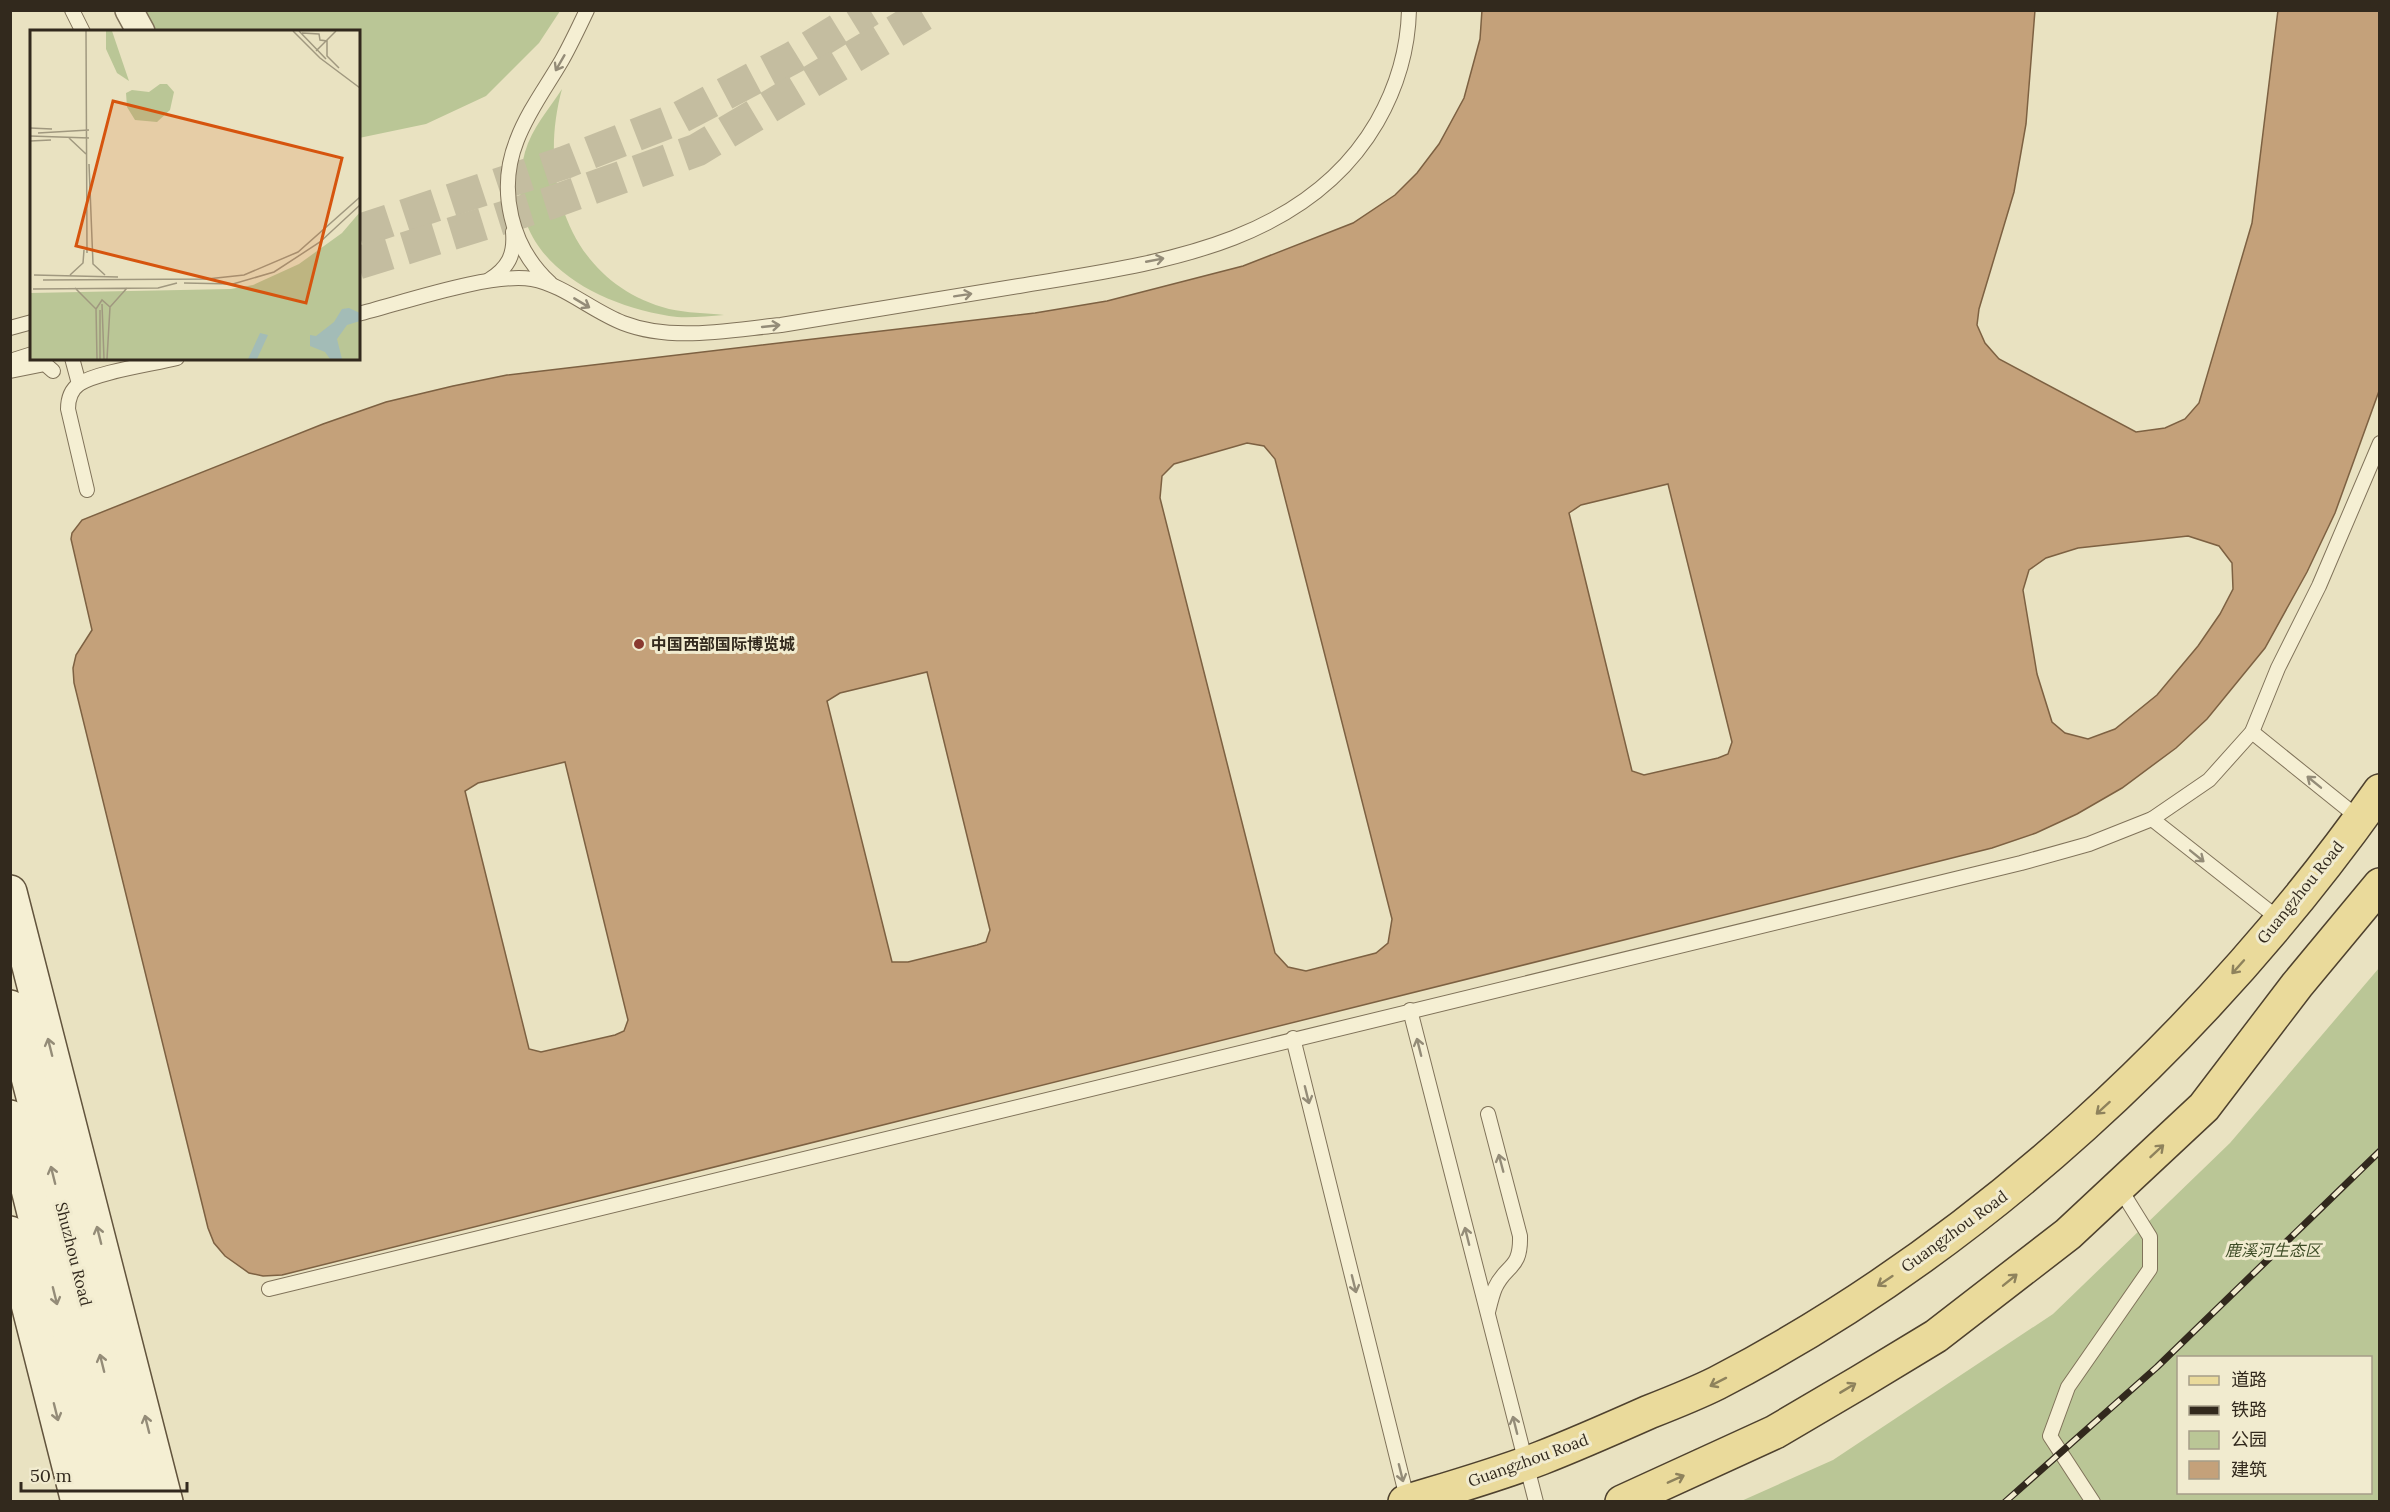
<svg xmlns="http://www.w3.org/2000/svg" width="2390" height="1512" font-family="Lora,'Noto Sans SC',serif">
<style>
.green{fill:#bac696;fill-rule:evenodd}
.building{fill:#c4a17a;stroke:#7d6142;stroke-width:1.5;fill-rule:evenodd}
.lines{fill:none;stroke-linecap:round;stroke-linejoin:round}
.secondary-tunnel{stroke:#c4bda0;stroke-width:33;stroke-dasharray:33 16;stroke-linecap:butt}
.lane-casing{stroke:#80735a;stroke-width:16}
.street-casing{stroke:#80735a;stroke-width:30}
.secondary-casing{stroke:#62543d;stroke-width:36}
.primary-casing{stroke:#4e412e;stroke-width:36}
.lane{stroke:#f5efd3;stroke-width:14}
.street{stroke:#f5efd3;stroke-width:27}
.secondary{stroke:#f5efd3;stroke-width:33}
.primary{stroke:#eada9b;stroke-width:33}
.rail-casing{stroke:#32291d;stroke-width:7}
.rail{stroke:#f1ebcf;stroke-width:4.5;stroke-dasharray:14;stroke-linecap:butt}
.oneway{stroke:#948c78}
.oneway2{stroke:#8e825c}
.poi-dot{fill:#8a3a30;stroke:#f1ebcf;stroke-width:2}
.labels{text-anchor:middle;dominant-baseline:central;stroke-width:6;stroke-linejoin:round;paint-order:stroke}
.poi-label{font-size:16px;font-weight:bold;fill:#32291d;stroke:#f1ebcf;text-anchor:start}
.street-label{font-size:16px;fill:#32291d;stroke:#f1ebcf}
.park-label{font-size:16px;font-style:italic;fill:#3e4c26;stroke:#f1ebcf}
.inset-road{fill:none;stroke:#a0987f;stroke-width:1.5}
.view{fill:#d6540e;fill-opacity:0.15;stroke:#d6540e;stroke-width:3}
.inset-edge{fill:none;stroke:#32291d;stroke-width:3}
</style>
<rect width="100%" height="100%" fill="#e9e2c1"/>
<!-- green -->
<g class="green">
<path d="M144,11h416l-21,32 -53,53 -60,28 -67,14 -1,-106 -201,-1z"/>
<path d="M562,89c-25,91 7,194 107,220 18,4 37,4 55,6 -18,1 -38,4 -55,1 -84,-14 -171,-66 -144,-164 7,-24 24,-43 37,-63z"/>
<path d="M2379,968v533l-640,1 94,-42 220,-146 177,-171zM2178,1358h192v134h-192z"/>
</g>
<!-- building -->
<path class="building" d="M1482,10h553l-9,114 -12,68 -35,117 -2,16 8,18 14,16 137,73 29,-4 20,-9 14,-16 53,-180 26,-213h101v381l-44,122 -28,59 -42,76 -58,71 -31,29 -54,40 -45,26 -41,19 -44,15 -1710,427 -19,1 -14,-3 -24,-17 -11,-13 -6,-15 -134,-545 -1,-15 3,-13 16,-25 -21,-91 1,-6 10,-13 241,-96 63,-22 67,-16 54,-11 528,-62 72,-12 136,-35 110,-43 42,-28 22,-22 22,-29 25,-46 16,-59zM1247,443l17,3 11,13 117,460 -4,24 -12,10 -70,18 -18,-4 -13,-14 -115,-455 2,-22 12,-12zM1668,484l64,258 -4,12 -10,4 -74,17 -12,-4 -63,-258 12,-8zM2188,536l31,10 13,17 1,26 -13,25 -22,32 -41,49 -42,34 -27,10 -23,-6 -13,-11 -15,-48 -14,-84 6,-20 17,-12 32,-10zM927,672l63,258 -4,12 -9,3 -69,17h-16l-65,-261 13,-8zM565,762l63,258 -4,11 -9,4 -74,17 -12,-3 -64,-258 13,-8z"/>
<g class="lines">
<!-- secondary-tunnel -->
<g class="secondary-tunnel">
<path d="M358,231l208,-69 113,-44 115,-61 76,-47"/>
<path d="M358,263l192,-60 147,-53 234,-140"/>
</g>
<!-- lane casing -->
<g class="lane-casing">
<g id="lane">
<path d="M72,10l11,22"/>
<path d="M489,280c19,-12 26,-25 24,-48"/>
<path d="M550,283c-39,-36 -53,-93 -33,-143 11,-29 30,-54 45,-80 9,-16 17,-33 25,-50"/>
<path d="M358,314c44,-11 133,-42 174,-35 32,6 60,32 91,44 49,19 106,7 158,2 79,-13 158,-26 238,-39 130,-22 285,-38 358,-164 20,-35 31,-71 32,-112"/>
<path d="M10,328l22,-6"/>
<path d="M72,358l7,26"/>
<path d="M10,361l22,-7"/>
<path d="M10,371l35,-7 8,7"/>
<path d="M87,490l-19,-81c0,-10 3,-19 11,-25 18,-12 75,-20 98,-26"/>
<path d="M2252,732l108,87"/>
<path d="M2152,819l127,100"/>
<path d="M1410,1010l126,492"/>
<path d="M1293,1038l115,464"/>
<path d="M269,1289l1752,-426 68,-19 63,-25 57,-39 43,-48 26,-64 41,-82 61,-143"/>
<path d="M1488,1312c2,-8 4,-17 7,-24 11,-24 26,-18 25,-52l-32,-122"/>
<path d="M2093,1502l-43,-66 18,-49 82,-118v-32l-31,-50"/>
</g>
</g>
<!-- street casing -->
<g class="street-casing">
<path id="street" d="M129,10l12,22"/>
</g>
<!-- secondary casing -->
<g class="secondary-casing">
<g id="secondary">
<path d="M10,892l156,610"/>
<path d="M10,1007l127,495"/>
<path d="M10,1117l96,385"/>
<path d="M10,1233l68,269"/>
</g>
</g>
<!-- primary casing -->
<g class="primary-casing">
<g id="primary">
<path d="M1405,1502c46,-14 92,-27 136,-44 36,-14 72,-30 108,-46 23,-9 46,-18 68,-29 262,-136 493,-352 663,-592"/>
<path d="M1622,1502l153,-70 85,-50 76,-46 132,-102 136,-127 93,-122 83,-100"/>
</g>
</g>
<!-- lane -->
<use href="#lane" class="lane"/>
<!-- street -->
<use href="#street" class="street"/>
<!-- secondary -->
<use href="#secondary" class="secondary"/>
<!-- primary -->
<use href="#primary" class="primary"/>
<!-- rail casing -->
<g class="rail-casing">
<path id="rail" d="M2005,1502l152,-135 223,-216"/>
</g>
<!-- rail -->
<use href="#rail" class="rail"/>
</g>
<!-- one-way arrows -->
<defs><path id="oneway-shaft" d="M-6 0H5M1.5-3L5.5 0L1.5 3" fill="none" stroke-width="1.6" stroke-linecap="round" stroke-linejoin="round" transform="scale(1.5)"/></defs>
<g class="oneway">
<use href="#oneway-shaft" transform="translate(560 63) rotate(120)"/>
<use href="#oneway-shaft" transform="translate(1155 260) rotate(-11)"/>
<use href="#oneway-shaft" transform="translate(963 295) rotate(-9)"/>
<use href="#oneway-shaft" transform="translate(582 303) rotate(31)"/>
<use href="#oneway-shaft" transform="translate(771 326) rotate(-6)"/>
<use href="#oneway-shaft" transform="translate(2314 782) rotate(-141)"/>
<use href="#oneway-shaft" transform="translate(2197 856) rotate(39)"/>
<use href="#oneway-shaft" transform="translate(50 1047) rotate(-104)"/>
<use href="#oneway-shaft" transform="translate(1419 1047) rotate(-104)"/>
<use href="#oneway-shaft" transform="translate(1307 1095) rotate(76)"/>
<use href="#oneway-shaft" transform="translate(1501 1163) rotate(-105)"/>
<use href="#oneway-shaft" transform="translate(53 1175) rotate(-104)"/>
<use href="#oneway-shaft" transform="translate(99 1235) rotate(-104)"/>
<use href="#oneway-shaft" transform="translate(1467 1236) rotate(-104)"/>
<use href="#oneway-shaft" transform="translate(1354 1284) rotate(76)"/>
<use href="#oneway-shaft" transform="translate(55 1296) rotate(76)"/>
<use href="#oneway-shaft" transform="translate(102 1363) rotate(-104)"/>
<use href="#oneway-shaft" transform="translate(56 1412) rotate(76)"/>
<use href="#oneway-shaft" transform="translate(147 1424) rotate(-104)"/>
<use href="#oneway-shaft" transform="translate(1515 1425) rotate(-104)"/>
<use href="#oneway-shaft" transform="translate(1401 1473) rotate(76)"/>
</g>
<g class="oneway2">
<use href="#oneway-shaft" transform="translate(2238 967) rotate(132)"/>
<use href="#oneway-shaft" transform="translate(2103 1108) rotate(138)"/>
<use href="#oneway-shaft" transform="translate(2157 1151) rotate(-43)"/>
<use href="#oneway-shaft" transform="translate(2010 1280) rotate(-39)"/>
<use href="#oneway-shaft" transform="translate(1885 1281) rotate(146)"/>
<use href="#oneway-shaft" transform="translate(1718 1382) rotate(153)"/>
<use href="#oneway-shaft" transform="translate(1848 1388) rotate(-31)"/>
<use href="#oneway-shaft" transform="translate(1676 1479) rotate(-24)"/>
</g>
<!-- markers -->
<circle class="poi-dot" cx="639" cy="644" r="6"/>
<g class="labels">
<!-- poi labels -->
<g class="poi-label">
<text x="651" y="644">中国西部国际博览城</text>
</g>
<!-- street labels -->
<g class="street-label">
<text transform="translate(2300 892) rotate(-51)">Guangzhou Road</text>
<text transform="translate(1954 1231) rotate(-36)">Guangzhou Road</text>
<text transform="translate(74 1254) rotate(76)">Shuzhou Road</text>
<text transform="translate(1528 1460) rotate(-20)">Guangzhou Road</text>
</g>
<!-- park labels -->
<g class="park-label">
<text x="2273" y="1250">鹿溪河生态区</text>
</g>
</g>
<!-- overview -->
<g transform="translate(30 30)">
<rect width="330" height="330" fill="#e9e2c1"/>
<path d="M76,1h6l17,50 -12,-8 -11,-24zM130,54h7l7,8 -4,18 -13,12 -22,-2 -8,-13 -1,-14 6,-3 17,2zM330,182v147h-330v-66l201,-4 22,-4 46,-21 43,-31z" fill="#bac696"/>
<path d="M319,278l11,5v8l-13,4 -10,14 5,20h-12l-5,-7 -15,-6v-11l6,1 18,-14 8,-13zM230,303l8,2 -11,24h-9z" fill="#a3bcb7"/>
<path class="inset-road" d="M56,1l1,222M263,1l27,27 40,30M269,1l27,28M272,3l17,1 1,6 7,1v15l12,12M286,21l20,-20M0,98l22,1M8,103l51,-3M0,106l59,2M39,108l17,16M0,111l21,-1M59,134l4,100 12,11M4,245l84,2M40,245l13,-12 1,-13M13,250l164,-1 37,-4 54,-23 62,-55M154,253l49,1 41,-12 46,-30 40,-37M45,258l21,21 1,50M3,259l125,-1 19,-5M72,274l2,55M66,279l6,-9 8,7M70,280v49M77,329l3,-52 17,-19"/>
<path class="view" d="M83,71l229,57 -36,145 -230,-57z"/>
<rect width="330" height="330" class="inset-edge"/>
</g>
<!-- border -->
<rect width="2390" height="1512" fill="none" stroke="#32291d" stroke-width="24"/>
<!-- legend -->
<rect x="2177" y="1356" width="195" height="138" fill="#f1ebcf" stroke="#a59d88" stroke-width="1.5"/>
<rect x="2189" y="1376" width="30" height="9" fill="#eada9b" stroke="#a59d88" stroke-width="1.5"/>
<text x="2231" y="1386" font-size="18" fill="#32291d">道路</text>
<rect x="2189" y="1406" width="30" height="9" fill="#32291d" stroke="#a59d88" stroke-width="1.5"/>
<text x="2231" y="1416" font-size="18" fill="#32291d">铁路</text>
<rect x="2189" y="1431" width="30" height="18" fill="#bac696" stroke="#a59d88" stroke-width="1.5"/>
<text x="2231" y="1446" font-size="18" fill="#32291d">公园</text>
<rect x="2189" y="1461" width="30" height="18" fill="#c4a17a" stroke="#a59d88" stroke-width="1.5"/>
<text x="2231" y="1476" font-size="18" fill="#32291d">建筑</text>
<!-- scale -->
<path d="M21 1482v9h166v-9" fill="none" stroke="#32291d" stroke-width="3"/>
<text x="30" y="1482" font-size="18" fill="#32291d" stroke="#f1ebcf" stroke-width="4.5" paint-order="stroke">50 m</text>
</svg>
